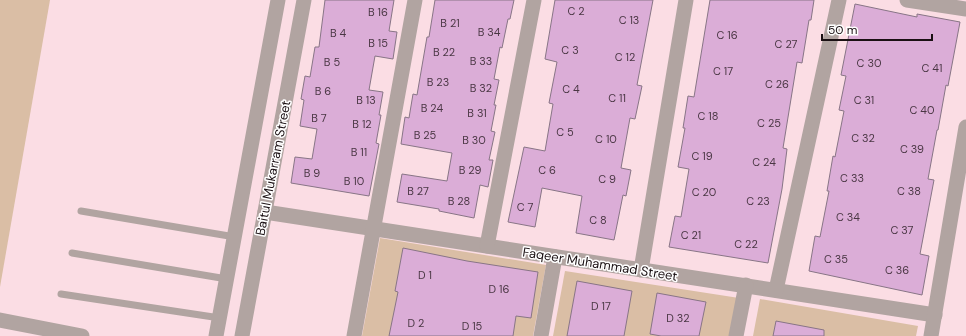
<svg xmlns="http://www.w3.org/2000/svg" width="966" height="336" font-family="'DM Sans',sans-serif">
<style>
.green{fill:#dabea5}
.building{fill:#dbadd7;stroke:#887586}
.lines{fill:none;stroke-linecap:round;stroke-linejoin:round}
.service{stroke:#b1a4a1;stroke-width:7}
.minor{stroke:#b1a4a1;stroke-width:15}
.labels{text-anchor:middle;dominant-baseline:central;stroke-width:3;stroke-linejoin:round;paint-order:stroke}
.number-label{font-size:11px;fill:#4a3744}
.street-label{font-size:13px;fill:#1a1013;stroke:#fff}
</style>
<rect width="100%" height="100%" fill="#fbdde4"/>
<!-- green -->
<g class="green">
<path d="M0,0h50l-50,287z"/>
<path d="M380,238l166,27 -13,71h-171z"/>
<path d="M565,271l174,27 -7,38h-179z"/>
<path d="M760,299l158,27 -2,10h-163z"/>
</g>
<!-- building -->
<g class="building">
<path d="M325,0h69l-5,31 8,1 -4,27 -18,-3 -6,34 14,2 -4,23h2l-5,28 3,1 -10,52 -78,-13 4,-26 17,2 5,-30 -17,-3 4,-26 -3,-1 4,-23 5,1 5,-30h4z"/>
<path d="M435,0h79l-4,19h-2l-6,29 -2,-1 -6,32 5,1 -5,25h2l-5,26 4,1 -6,28h4l-5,27 -8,-2 -6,33 -35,-7v-2l-42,-7 5,-28 45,7 5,-28 -51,-9 4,-27 4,1 4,-24 4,1 10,-58h2z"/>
<path d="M555,0h98l-16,85 5,1 -7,33 -5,-1 -9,50 10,2 -5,26 -3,-1 -9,45 -38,-7 6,-37 -40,-8 -7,39 -27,-5 16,-75 21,4 8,-47 -4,-1 8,-41 -12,-3z"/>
<path d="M710,0h104l-3,20h-2l-7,43 -5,-1 -14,86 4,1 -5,40 -14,74 -99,-16 6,-31 6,1 8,-48 -11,-2 7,-39h-2l5,-32 6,1z"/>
<path d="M855,4l62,13v-3l43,8 -12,64 -2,-1 -8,45h-1l-9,49 6,1 -14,74 9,2 -7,39 -113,-24 6,-35 5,1 9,-46h-2l6,-35 2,1 9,-46 -5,-1 7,-34 -5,-1z"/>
<path d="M403,248l64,13 71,11 -7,46 -15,-2 -3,20h-124l9,-44 -3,-1z"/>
<path d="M577,281l55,10 -8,45h-57z"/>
<path d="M657,293l49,9 -7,34h-38l-11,-2z"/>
<path d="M776,321l48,9v6h-51z"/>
</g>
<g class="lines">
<!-- service -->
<g class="service">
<path d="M81,211l154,26"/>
<path d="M72,253l155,26"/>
<path d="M61,294l159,24"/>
</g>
<!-- minor -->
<g class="minor">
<path d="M907,0l59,9"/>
<path d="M265,212l670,103"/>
<path d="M487,246l47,-246"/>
<path d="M641,270l45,-270"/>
<path d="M776,290l63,-290"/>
<path d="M0,320l82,16"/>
<path d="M216,336l62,-336"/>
<path d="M242,336l62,-336"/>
<path d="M354,336l61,-336"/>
<path d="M541,336l14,-79"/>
<path d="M736,336l10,-51"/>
<path d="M931,336l35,-209"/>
</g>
</g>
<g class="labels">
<!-- number labels -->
<g class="number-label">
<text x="576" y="11">C 2</text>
<text x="378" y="12">B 16</text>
<text x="629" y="20">C 13</text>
<text x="450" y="23">B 21</text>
<text x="489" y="32">B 34</text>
<text x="338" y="33">B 4</text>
<text x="727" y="35">C 16</text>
<text x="378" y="43">B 15</text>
<text x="786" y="44">C 27</text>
<text x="570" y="50">C 3</text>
<text x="444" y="52">B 22</text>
<text x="625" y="57">C 12</text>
<text x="481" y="61">B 33</text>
<text x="332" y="62">B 5</text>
<text x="869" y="63">C 30</text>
<text x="932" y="68">C 41</text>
<text x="723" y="71">C 17</text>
<text x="438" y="82">B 23</text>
<text x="777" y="84">C 26</text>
<text x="481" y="88">B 32</text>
<text x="571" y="89">C 4</text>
<text x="323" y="91">B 6</text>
<text x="617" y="98">C 11</text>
<text x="366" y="100">B 13</text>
<text x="864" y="100">C 31</text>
<text x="432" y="108">B 24</text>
<text x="922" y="110">C 40</text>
<text x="477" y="113">B 31</text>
<text x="708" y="116">C 18</text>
<text x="319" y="118">B 7</text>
<text x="769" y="123">C 25</text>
<text x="362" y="124">B 12</text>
<text x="565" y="132">C 5</text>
<text x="425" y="135">B 25</text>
<text x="863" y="138">C 32</text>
<text x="606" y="139">C 10</text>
<text x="474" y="140">B 30</text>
<text x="912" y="149">C 39</text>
<text x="359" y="152">B 11</text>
<text x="702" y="156">C 19</text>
<text x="764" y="162">C 24</text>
<text x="470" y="170">B 29</text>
<text x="547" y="170">C 6</text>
<text x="312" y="173">B 9</text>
<text x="852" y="178">C 33</text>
<text x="607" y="179">C 9</text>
<text x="354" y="181">B 10</text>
<text x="418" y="191">B 27</text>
<text x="909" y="191">C 38</text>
<text x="704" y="192">C 20</text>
<text x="459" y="201">B 28</text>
<text x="758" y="201">C 23</text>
<text x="525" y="207">C 7</text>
<text x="848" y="217">C 34</text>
<text x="598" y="220">C 8</text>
<text x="902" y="230">C 37</text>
<text x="691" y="235">C 21</text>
<text x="746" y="244">C 22</text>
<text x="836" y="259">C 35</text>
<text x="897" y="270">C 36</text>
<text x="425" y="275">D 1</text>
<text x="499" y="289">D 16</text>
<text x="601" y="306">D 17</text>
<text x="678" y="318">D 32</text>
<text x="416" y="323">D 2</text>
<text x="472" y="326">D 15</text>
</g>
<!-- street labels -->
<g class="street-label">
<text transform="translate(273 168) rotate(-79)">Baitul Mukarram Street</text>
<text transform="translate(600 264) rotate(9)">Faqeer Muhammad Street</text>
</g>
</g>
<!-- scale -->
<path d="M822 34v6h110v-6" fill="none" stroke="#1a1013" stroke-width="2"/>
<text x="828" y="34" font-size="12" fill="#1a1013" stroke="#ffffff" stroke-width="3" paint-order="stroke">50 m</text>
</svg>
